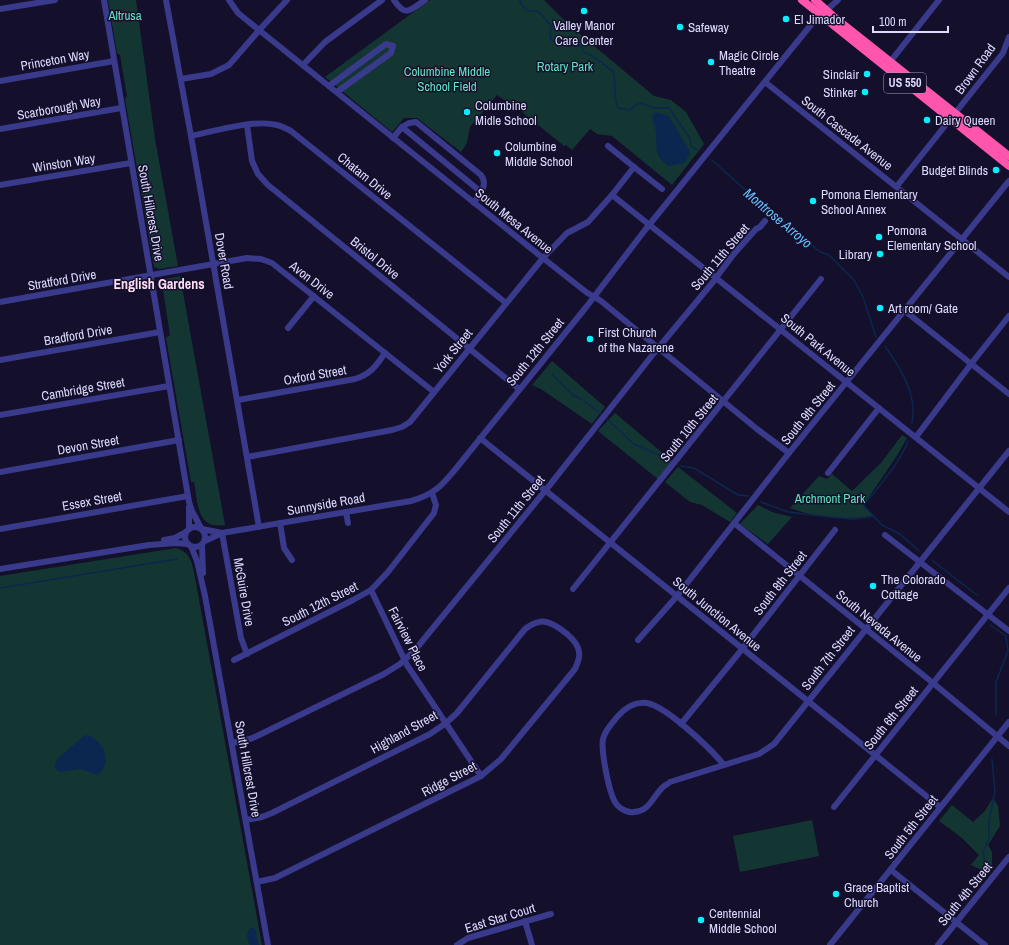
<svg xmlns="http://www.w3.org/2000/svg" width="1009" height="945" font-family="'Archivo Narrow',sans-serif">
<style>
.green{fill:#133633}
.water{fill:#0b274f}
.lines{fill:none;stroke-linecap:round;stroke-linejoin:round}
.stream{stroke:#0b274f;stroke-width:1.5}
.minor{stroke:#3a3a8c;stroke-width:6}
.highway{stroke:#ff55ad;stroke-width:8}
.poi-dot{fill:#06efff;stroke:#14102b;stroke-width:1.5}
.labels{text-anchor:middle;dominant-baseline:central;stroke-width:3;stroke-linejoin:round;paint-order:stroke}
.shield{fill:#14102b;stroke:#a19dbf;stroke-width:1}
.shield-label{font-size:12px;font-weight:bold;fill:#dddaff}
.park-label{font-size:13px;fill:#61e4bf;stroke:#14102b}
.poi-label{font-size:13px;fill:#dddaff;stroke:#14102b;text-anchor:start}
.street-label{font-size:13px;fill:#dddaff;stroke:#14102b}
.water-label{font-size:14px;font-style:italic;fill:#68bfff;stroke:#14102b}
.neighbourhood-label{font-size:14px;font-weight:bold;fill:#ffdcf4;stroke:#14102b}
</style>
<rect width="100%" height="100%" fill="#14102b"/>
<!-- green -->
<g class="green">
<path d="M108,0h28l19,139 23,127 -19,3 -5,-2 -29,-168 2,-3 -7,-41 -3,-2z"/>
<path d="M430,0h114l24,24 86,72 17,4 15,12 18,32 -32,41 -60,-49 -15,-2 -7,-5 -18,21 -6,-5 -2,1 -54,-44 -6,-2 -7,-5 -27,32 -3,16 -6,9 -44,-34h-13l-12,14 -67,-55z"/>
<path d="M180,276l45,249c-29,5 -27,-23 -31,-43h-3l-25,-144 4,-3 -7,-45 1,-11z"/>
<path d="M552,361l53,46 -13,17 -51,-35 -9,-4z"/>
<path d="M615,413l57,48 -14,18 -60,-48z"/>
<path d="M902,435l5,3 -9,16 -31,46 -3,6 10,10c-29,4 -56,2 -84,-8l29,-32 8,3 5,-5 20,17 29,-28z"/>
<path d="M678,467l59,46 -7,9 -28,-17 -12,-3 -25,-20z"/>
<path d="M758,505l14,7 20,5 -24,27 -28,-20z"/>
<path d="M176,548c12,3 16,13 18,24l68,373h-262v-369z"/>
<path d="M993,798l5,8 2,20 -12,19 4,7v13l-6,7 -15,-7 8,-10 -17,-17 -23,-17 13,-16 21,17 11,-10z"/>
<path d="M812,820l7,36 -79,16 -7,-36z"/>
</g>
<!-- water -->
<g class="water">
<path d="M655,112l14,4 20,34 1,4 -6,9 -15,3c-15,-10 -12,-15 -13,-31 0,-6 -3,-13 -4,-19z"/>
<path d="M85,735c18,3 29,27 13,40l-18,-6 -20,3 -5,-3v-4l3,-7z"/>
<path d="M251,927l4,2 4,16h-9c-4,-7 -4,-12 1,-18z"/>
</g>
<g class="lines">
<!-- stream -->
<g class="stream">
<path d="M519,0l7,10 13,2 13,15 -2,7 1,6 9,5 21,1 4,7c11,3 18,12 28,18 4,12 -1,25 5,37l11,2c15,-12 11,-5 26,-2 5,0 9,0 14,0l20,29 3,10 5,3"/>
<path d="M712,160l31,28 8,4 8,7 2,7 7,3 52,43 9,3 25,25 9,17 13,40"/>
<path d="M885,346c16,23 33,49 27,77"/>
<path d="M552,374l21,21 10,5 18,14"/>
<path d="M607,419l27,25 35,15"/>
<path d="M908,441c-7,18 -19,33 -31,48 -4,7 -10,9 -13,17l18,19 18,9 19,17"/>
<path d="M680,466l14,2 44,27 11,1"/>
<path d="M761,502l27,10 42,5 24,2 20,-3"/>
<path d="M933,561l44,34"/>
<path d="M0,588l177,-29"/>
<path d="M990,625l16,11 2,15 -12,31v33"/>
<path d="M987,867l-4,-14 6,-15v-17l6,-29 -3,-33"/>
</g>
<!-- minor -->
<g class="minor">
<path d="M104,0l85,502 3,9 9,17"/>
<path d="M166,0l25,136 68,391"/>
<path d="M229,0l9,13 21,17 284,228 43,34 15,9 156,128 32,24"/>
<path d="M394,0c12,18 16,10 31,0"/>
<path d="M0,9l55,-9"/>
<path d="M890,62l49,-62"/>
<path d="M303,65l22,-23 57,-42"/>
<path d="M181,79l30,-5 18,-9 33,-38 25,-27"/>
<path d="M0,81l114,-20"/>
<path d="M765,82l244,195"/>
<path d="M329,86l57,-42 7,2 -2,7 -54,39"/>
<path d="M247,125l5,36 6,13 10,11 251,204"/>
<path d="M402,127l7,-4 7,-1 65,53c4,6 4,10 0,17"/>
<path d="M0,129l121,-21"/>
<path d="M191,136c24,-5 63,-17 86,-11 5,1 10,4 14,6l215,172"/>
<path d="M393,138l9,-11 79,65 -7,11"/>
<path d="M608,146l26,21"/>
<path d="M0,185l131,-22"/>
<path d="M897,186l106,-133 6,-16"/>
<path d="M612,195l397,317"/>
<path d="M0,302l247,-44 14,1 11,4 162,129"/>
<path d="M905,311l104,83"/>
<path d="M288,328l26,-32"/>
<path d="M0,360l160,-28"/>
<path d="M238,400l117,-21c16,-5 21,-13 30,-26"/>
<path d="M0,415l169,-29"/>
<path d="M916,437l55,-73 38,-48"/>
<path d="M480,438l460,369"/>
<path d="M247,457l145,-27 10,-3 8,-5 133,-164 24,-25 21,-11 24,-27 22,-28 28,22"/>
<path d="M0,472l179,-32"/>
<path d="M828,473l51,-65"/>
<path d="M189,507v22"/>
<path d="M346,512l2,11"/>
<path d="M280,523l4,25 8,12"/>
<path d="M734,523l199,160 76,63"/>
<circle cx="195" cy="537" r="10"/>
<path d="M0,529l188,-33"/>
<path d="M202,529l20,4"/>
<path d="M222,533l19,105 6,16"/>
<path d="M885,535l124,96"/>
<path d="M164,540l11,-2 11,-6"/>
<path d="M205,541l17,-8 189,-32c25,-7 32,-17 47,-35l129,-160 58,-76 169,-209 24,-21"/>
<path d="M202,545l1,28"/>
<path d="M191,546l6,15 8,35 63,349"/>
<path d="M0,569l149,-24 27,-2 12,1"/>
<path d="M573,589l248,-310"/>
<path d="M371,590l36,75 74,111"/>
<path d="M638,640l39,-44 112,-143 220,-272"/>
<path d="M234,660l119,-60 18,-10 17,-18 46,-59 2,-8 -4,-12"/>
<path d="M681,724l58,-71 96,-123"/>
<path d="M232,743l18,-4 7,-3 127,-62 16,-10 15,-14 134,-164 105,-133 59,-71 20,-27 23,-26 4,-2 5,-6"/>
<path d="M724,765c-14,-17 -57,-58 -77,-62 -12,-2 -22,5 -29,13 -6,7 -13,14 -15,23 -2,11 6,59 15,67 4,4 11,7 16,6 16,-1 19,-16 29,-25 2,-2 5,-3 7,-5l89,-28 15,-10 235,-293"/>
<path d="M834,807l175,-219"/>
<path d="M246,820l16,-3 10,-4 158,-79 16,-11 11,-10 68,-84c4,-3 8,-6 14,-7 12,-3 35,15 39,26 3,7 0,14 -3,21l-74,90 -20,17 -206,102 -18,4"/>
<path d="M891,870l94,75"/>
<path d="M525,921l7,24"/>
<path d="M457,945l11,-7 83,-24"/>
<path d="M830,945l179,-223"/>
<path d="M938,945l71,-88"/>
</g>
<!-- highway -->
<g class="highway">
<path d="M802,0l207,166"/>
<path d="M815,0l20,18 174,138"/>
</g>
</g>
<!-- markers -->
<g class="poi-dot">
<circle cx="584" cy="11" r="4"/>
<circle cx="786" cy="19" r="4"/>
<circle cx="680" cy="27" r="4"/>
<circle cx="711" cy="62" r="4"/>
<circle cx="867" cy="74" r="4"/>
<circle cx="865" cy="92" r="4"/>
<circle cx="467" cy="112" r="4"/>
<circle cx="927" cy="120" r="4"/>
<circle cx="497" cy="153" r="4"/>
<circle cx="996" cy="170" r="4"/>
<circle cx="813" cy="201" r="4"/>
<circle cx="879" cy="237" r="4"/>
<circle cx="880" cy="254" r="4"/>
<circle cx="880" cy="308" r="4"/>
<circle cx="590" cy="339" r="4"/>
<circle cx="873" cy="586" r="4"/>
<circle cx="836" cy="894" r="4"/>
<circle cx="701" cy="920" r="4"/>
</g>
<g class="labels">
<!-- shield labels -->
<rect class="shield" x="884" y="73" width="42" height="20" rx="3"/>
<g class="shield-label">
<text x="905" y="83">US 550</text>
</g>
<!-- park labels -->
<g class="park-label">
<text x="125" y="15">Altrusa</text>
<text x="565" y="66">Rotary Park</text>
<text x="447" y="71">Columbine Middle<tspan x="447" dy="15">School Field</tspan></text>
<text x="830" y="498">Archmont Park</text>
</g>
<!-- poi labels -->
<g class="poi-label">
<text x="794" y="19">El Jimador</text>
<text x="584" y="25" text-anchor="middle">Valley Manor<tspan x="584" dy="15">Care Center</tspan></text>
<text x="688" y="27">Safeway</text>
<text x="719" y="55">Magic Circle<tspan x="719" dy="15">Theatre</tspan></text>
<text x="859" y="74" text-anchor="end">Sinclair</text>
<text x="857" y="92" text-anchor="end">Stinker</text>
<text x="475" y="105">Columbine<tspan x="475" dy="15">Midle School</tspan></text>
<text x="935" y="120">Dairy Queen</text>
<text x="505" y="146">Columbine<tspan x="505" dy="15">Middle School</tspan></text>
<text x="988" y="170" text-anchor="end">Budget Blinds</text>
<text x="821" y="194">Pomona Elementary<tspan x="821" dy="15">School Annex</tspan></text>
<text x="887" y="230">Pomona<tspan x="887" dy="15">Elementary School</tspan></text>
<text x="872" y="254" text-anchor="end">Library</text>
<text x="888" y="308">Art room/ Gate</text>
<text x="598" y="332">First Church<tspan x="598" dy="15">of the Nazarene</tspan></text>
<text x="881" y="579">The Colorado<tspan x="881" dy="15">Cottage</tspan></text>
<text x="844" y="887">Grace Baptist<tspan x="844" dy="15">Church</tspan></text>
<text x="709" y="913">Centennial<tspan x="709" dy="15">Middle School</tspan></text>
</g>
<!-- street labels -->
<g class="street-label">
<text transform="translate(55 60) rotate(-10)">Princeton Way</text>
<text transform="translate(975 69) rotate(-54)">Brown Road</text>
<text transform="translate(59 108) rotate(-10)">Scarborough Way</text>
<text transform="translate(847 133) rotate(38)">South Cascade Avenue</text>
<text transform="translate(64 163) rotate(-9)">Winston Way</text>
<text transform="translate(365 176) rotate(39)">Chatam Drive</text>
<text transform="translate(151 213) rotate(80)">South Hillcrest Drive</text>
<text transform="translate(514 221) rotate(39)">South Mesa Avenue</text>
<text transform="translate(720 257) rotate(-50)">South 11th Street</text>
<text transform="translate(375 258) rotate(39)">Bristol Drive</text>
<text transform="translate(224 261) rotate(80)">Dover Road</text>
<text transform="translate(62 280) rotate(-10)">Stratford Drive</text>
<text transform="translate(312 280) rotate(38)">Avon Drive</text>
<text transform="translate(78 335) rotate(-10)">Bradford Drive</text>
<text transform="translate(818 345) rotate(39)">South Park Avenue</text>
<text transform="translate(453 351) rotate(-51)">York Street</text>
<text transform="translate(535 352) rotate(-51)">South 12th Street</text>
<text transform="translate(315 375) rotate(-10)">Oxford Street</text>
<text transform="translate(83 389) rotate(-10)">Cambridge Street</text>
<text transform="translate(808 413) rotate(-51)">South 9th Street</text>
<text transform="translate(689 428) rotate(-51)">South 10th Street</text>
<text transform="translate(88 445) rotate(-10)">Devon Street</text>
<text transform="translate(92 501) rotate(-10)">Essex Street</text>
<text transform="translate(326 504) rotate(-10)">Sunnyside Road</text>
<text transform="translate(516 509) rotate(-51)">South 11th Street</text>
<text transform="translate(780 583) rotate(-52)">South 8th Street</text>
<text transform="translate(244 592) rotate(80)">McGuire Drive</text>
<text transform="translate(320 604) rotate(-27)">South 12th Street</text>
<text transform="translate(717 614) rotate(39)">South Junction Avenue</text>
<text transform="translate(879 626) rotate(39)">South Nevada Avenue</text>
<text transform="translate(408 639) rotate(63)">Fairview Place</text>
<text transform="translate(828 658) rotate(-52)">South 7th Street</text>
<text transform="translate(891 718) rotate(-51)">South 6th Street</text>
<text transform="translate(404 732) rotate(-29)">Highland Street</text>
<text transform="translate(248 769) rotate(80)">South Hillcrest Drive</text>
<text transform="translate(449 779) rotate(-28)">Ridge Street</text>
<text transform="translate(911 827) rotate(-52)">South 5th Street</text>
<text transform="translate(965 894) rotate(-51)">South 4th Street</text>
<text transform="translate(500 918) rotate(-17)">East Star Court</text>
</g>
<!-- water labels -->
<g class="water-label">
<text transform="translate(778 218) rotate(40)">Montrose Arroyo</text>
</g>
<!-- neighbourhood labels -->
<g class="neighbourhood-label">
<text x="159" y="284">English Gardens</text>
</g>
</g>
<!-- scale -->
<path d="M873 26v6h75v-6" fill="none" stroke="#dddaff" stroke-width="2"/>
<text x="879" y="26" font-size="12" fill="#dddaff" stroke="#14102b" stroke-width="3" paint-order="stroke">100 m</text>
</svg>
